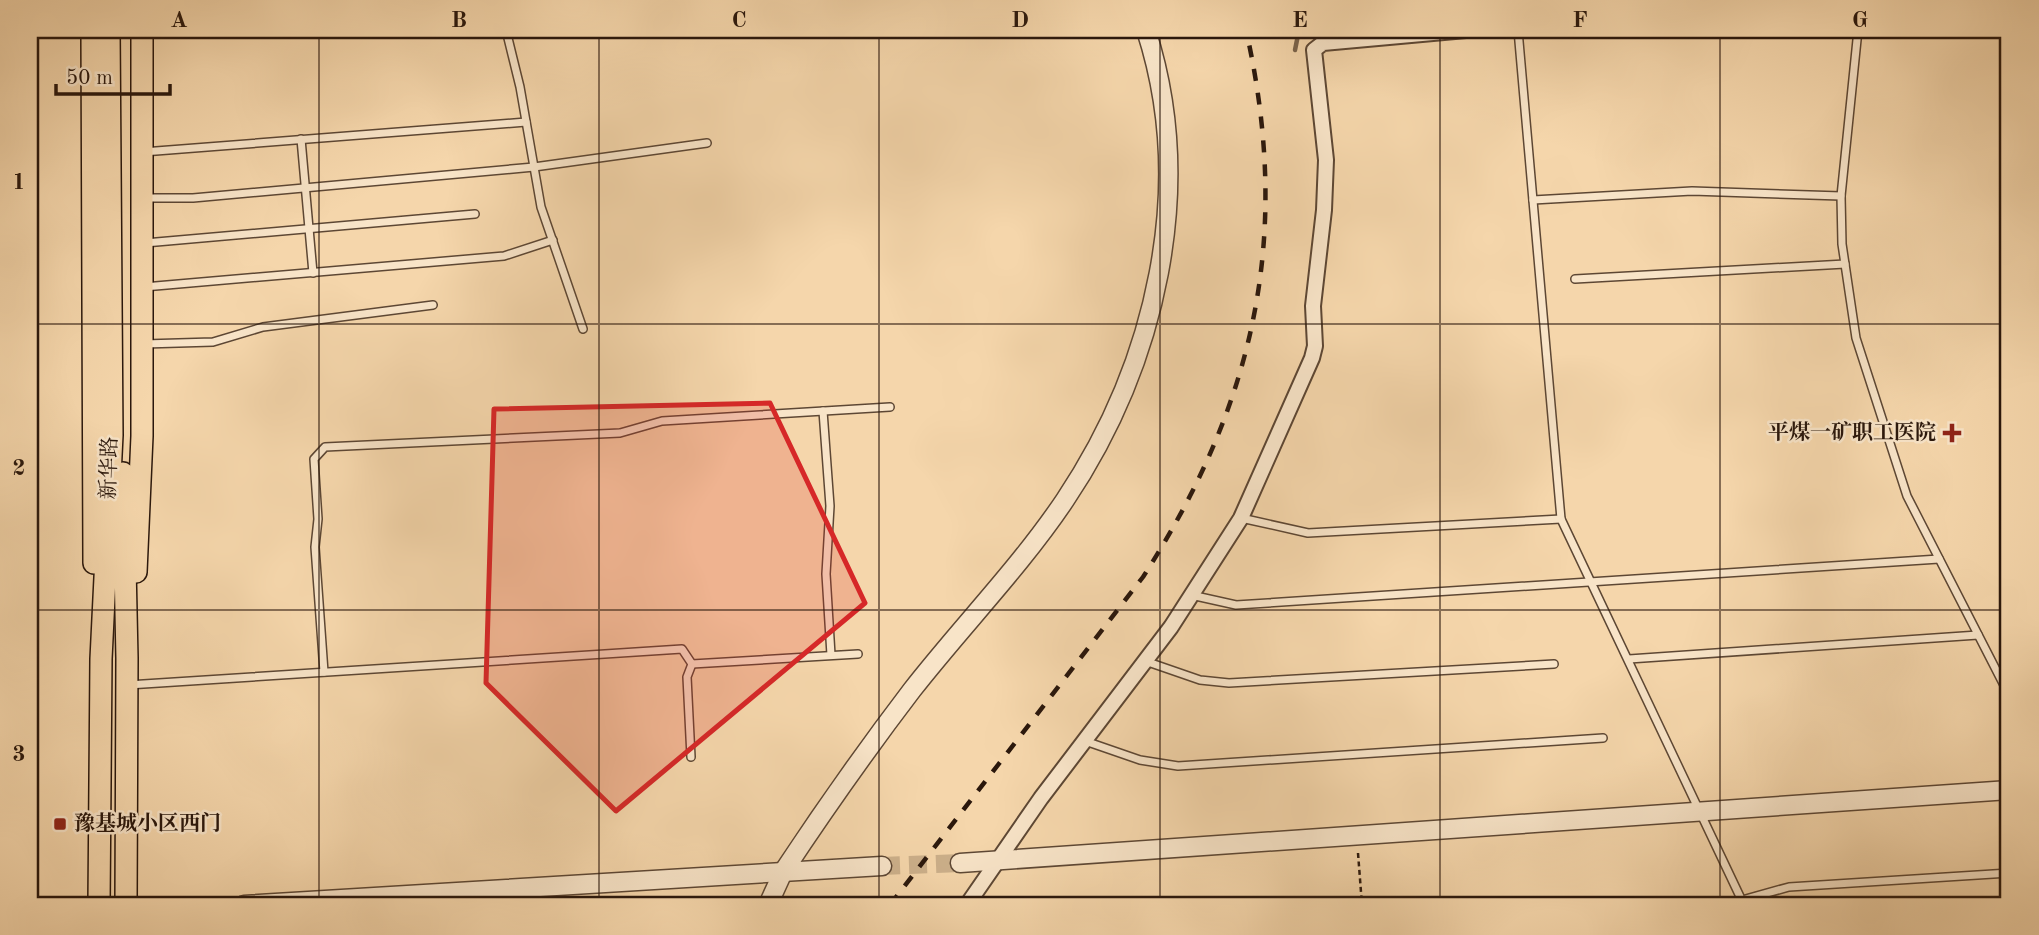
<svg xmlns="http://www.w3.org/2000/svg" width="2039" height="935" font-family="'Old Standard TT','Noto Serif SC',serif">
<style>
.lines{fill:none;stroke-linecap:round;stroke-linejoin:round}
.stream{stroke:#7a634b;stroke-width:4.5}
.tertiary-tunnel{stroke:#ccb08b;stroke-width:18;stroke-dasharray:18 9;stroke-linecap:butt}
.service-casing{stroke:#5d4734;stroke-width:10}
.minor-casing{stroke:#5d4734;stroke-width:18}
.tertiary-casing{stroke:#5d4734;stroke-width:21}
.primary-casing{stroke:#2a170c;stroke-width:24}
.path{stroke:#2a170c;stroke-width:2.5;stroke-dasharray:5 3.5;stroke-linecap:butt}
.service{stroke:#f8e4c8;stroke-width:7}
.minor{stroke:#f8e4c8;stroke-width:14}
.tertiary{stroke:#f8e4c8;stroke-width:18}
.primary{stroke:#f5d6ab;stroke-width:21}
.rail{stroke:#2a170c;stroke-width:4.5;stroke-dasharray:12 12;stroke-linecap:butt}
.marked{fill:#d62828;fill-opacity:0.2;stroke:#d62828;stroke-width:5;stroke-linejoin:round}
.grid{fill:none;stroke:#2a170c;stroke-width:2;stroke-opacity:0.55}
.poi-dot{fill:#8f2418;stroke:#f8e4c8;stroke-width:2.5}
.labels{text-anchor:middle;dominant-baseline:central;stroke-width:5;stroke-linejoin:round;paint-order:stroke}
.poi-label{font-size:21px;font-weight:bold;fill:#2a170c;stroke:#f8e4c8;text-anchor:end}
.street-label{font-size:21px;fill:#2a170c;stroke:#f8e4c8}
.neatline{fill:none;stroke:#2a170c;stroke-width:2.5}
.grid-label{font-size:23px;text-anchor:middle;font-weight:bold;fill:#2a170c}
</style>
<rect width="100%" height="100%" fill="#f5d6ab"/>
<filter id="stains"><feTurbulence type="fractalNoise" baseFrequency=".00286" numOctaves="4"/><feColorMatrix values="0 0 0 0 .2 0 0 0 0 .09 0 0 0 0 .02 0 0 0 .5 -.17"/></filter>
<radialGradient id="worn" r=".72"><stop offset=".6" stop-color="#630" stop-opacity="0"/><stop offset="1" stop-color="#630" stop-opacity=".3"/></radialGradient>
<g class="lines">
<!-- stream -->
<path class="stream" d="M1295,50l4,-20"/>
<!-- tertiary-tunnel -->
<path class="tertiary-tunnel" d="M882,866l78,-3"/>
<!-- service casing -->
<g class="service-casing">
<g id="service">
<path d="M506,30l14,57 21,120 42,122"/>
<path d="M1518,30l43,489 183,386"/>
<path d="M1858,30l-17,166 1,48 14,94 51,158 102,199"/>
<path d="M1993,30l16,6"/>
<path d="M301,139l12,134"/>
<path d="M143,152l383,-30"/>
<path d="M143,198h50l341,-31 173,-24"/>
<path d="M1533,200l159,-9 149,5"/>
<path d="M145,243l330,-29"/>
<path d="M1575,279l270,-15"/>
<path d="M144,287l360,-31 49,-16"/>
<path d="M144,344l69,-2 50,-15 170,-22"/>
<path d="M823,411l7,95 -4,68 5,81"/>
<path d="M1241,518l67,15 253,-14"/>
<path d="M1191,595l45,10 703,-46"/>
<path d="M1629,659l349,-24"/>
<path d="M1145,661l55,19 29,3 325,-19"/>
<path d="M692,664l166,-10"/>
<path d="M324,672l-9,-125 3,-28 -4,-60 11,-12 295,-14 42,-12 228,-14"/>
<path d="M128,685l554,-36 10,15 -5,13 4,80"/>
<path d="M1085,741l55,19 38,6 425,-28"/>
<path d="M1742,900l47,-13 220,-14"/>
</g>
</g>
<!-- minor casing -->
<g class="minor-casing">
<path id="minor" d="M967,905l74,-107 130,-171 70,-109 71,-160 3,-12 -2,-40 11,-96 2,-50 -12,-110 9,-7 143,-13"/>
</g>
<!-- tertiary casing -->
<g class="tertiary-casing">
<g id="tertiary">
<path d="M960,863l1049,-73"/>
<path d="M244,905l638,-39"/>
<path d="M768,905l15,-33c41,-62 84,-123 129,-182 50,-64 108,-123 153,-190 91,-136 132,-312 81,-470"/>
</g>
</g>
<!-- primary casing -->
<g class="primary-casing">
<g id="primary">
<path d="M92,30l2,533"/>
<path d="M123,473l4,185 -1,247"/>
<path d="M136,572l6,-136v-406"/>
<path d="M99,905l2,-246 11,-224 -3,-405"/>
</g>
</g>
<!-- path -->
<path class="path" d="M1358,853l4,52"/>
<!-- service -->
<use href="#service" class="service"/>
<!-- minor -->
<use href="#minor" class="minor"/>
<!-- tertiary -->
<use href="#tertiary" class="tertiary"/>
<!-- primary -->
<use href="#primary" class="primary"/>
<!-- rail -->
<path class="rail" d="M890,905l253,-328c113,-175 149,-343 103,-547"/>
</g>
<!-- marked area -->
<path class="marked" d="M770,403l95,200 -249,208 -130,-128 8,-274z"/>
<!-- grid -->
<path class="grid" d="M319,30v875M599,30v875M879,30v875M1160,30v875M1440,30v875M1720,30v875M30,324h1979M30,610h1979"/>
<!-- markers -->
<g class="poi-dot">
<path d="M1948.5 422.5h7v7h7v7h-7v7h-7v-7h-7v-7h7z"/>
<rect x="53" y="817" width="14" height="14" rx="3.5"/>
</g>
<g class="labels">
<!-- poi labels -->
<g class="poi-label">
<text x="1936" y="433">平煤一矿职工医院</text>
<text x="74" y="824" text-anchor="start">豫基城小区西门</text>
</g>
<!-- street labels -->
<g class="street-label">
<text transform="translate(110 468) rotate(-88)">新华路</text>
</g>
</g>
<!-- margin -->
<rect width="2039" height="935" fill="none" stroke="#f5d6ab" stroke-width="77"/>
<!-- scale -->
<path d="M56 84v10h114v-10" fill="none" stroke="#2a170c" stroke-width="3.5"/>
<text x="66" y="84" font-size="21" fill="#2a170c" stroke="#f8e4c8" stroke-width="5" paint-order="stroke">50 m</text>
<rect x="38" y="38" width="1962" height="859" class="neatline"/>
<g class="grid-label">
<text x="179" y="27">A</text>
<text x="459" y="27">B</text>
<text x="739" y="27">C</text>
<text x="1020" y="27">D</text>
<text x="1300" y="27">E</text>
<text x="1580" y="27">F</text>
<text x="1860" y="27">G</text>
<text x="19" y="189">1</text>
<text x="19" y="475">2</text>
<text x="19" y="761">3</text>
</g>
<rect width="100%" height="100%" filter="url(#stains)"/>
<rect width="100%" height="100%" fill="url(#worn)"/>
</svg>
